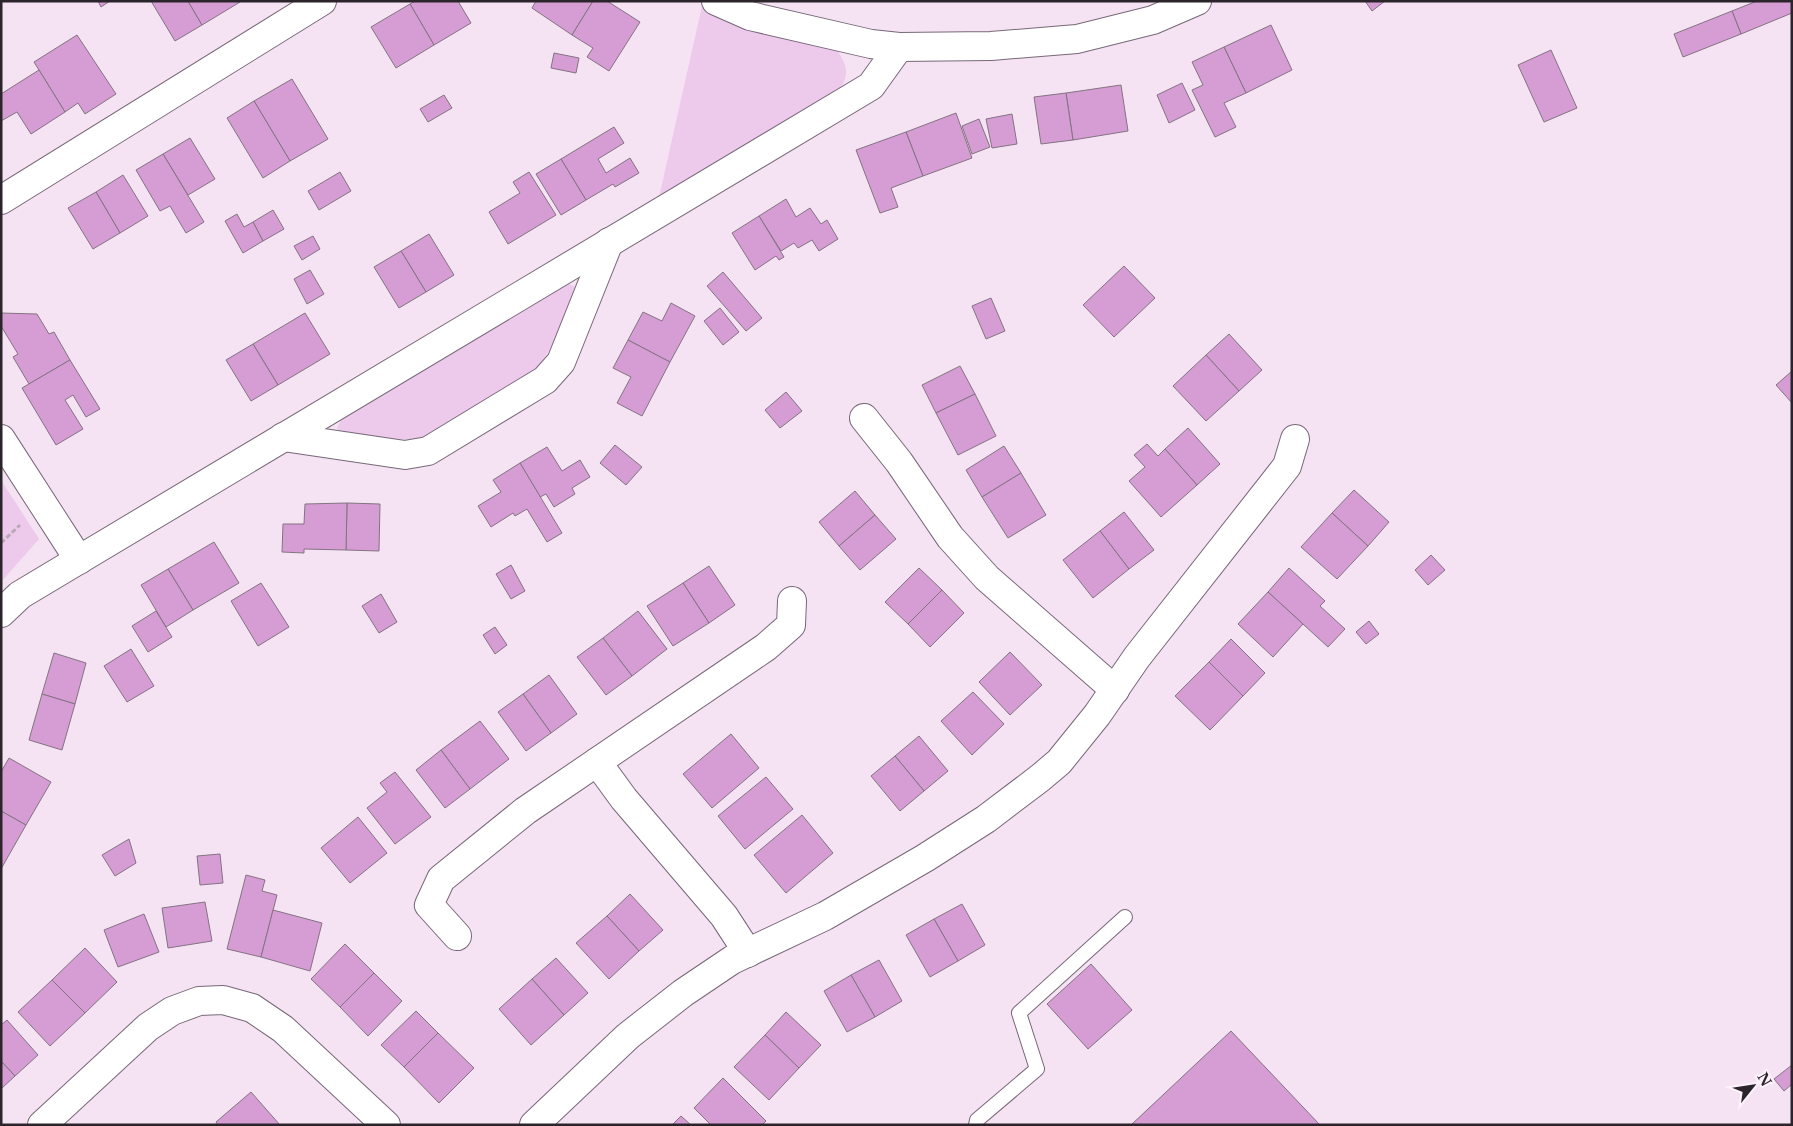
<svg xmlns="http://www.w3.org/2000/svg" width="1793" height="1126" font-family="'Libre Baskerville',serif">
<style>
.green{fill:#edc9ec}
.building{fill:#d59dd3;stroke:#837382}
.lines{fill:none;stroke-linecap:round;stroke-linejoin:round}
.lane-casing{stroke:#776877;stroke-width:16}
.street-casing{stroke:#776877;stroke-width:30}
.path{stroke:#b8a9b7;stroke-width:3;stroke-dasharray:5 2.5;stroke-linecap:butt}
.lane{stroke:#fff;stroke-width:14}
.street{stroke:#fff;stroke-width:28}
</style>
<rect width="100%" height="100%" fill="#f5e3f4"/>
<!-- green -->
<g class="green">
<path d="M702,6l31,14 75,24 29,6c14,21 11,29 -4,49l-175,103z"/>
<path d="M567,283l8,4 4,8 -28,53 -16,23 -103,65c-23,6 -68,3 -92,-1l-3,-7 4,-8z"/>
<path d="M1,480l38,59 -38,43z"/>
</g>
<!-- building -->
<g class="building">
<path d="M98,1h12l-9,6z"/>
<path d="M151,1h37l14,24 -27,16z"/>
<path d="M188,1h51l1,1 -38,23z"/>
<path d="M415,1h43l13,22 -37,22 -24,-41z"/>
<path d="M536,1h57l-21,34 -40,-27z"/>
<path d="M593,1h14l33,21 -31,49 -22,-14 6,-9 -21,-13z"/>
<path d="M1365,1h20l-13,10z"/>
<path d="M1757,1h35v12l-51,21 -9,-23z"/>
<path d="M410,4l24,41 -38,23 -25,-41z"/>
<path d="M1732,11l9,23 -58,23 -9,-23z"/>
<path d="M1271,25l21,45 -46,23 -22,-46z"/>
<path d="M77,35l39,59 -31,20 -7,-11 -13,9 -31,-50z"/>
<path d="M1224,47l22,46 -22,10 12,24 -21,10 -23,-47 11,-5 -11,-23z"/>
<path d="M1551,50l26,58 -33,14 -26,-57z"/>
<path d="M554,53l25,5 -3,15 -25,-5z"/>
<path d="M39,70l26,42 -34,22 -14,-22 -16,9v-27z"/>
<path d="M292,79l36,60 -38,22 -36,-60z"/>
<path d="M1182,83l13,27 -26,13 -12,-28z"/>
<path d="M1121,85l7,46 -55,9 -7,-47z"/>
<path d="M1066,93l7,47 -32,4 -7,-47z"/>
<path d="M444,95l8,13 -24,14 -8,-13z"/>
<path d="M254,101l36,60 -27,17 -36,-60z"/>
<path d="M956,113l16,45 -49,18 -17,-44z"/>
<path d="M1012,114l5,30 -25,4 -6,-29z"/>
<path d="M979,119l11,28 -18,7 -10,-28z"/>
<path d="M614,127l10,16 -26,16 8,14 24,-15 9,15 -24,14 -2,-3 -27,16 -25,-41z"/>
<path d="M906,132l17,44 -32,12 7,19 -18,6 -24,-63z"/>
<path d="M190,138l25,41 -27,16 -25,-41z"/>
<path d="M163,154l41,68 -18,11 -16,-27 -10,5 -24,-41z"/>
<path d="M561,159l25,41 -25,15 -25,-41z"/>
<path d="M340,172l11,19 -32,19 -11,-19z"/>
<path d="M529,172l27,43 -48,29 -19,-32 31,-19 -7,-11z"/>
<path d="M123,175l25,41 -28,17 -24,-41z"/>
<path d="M96,192l24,41 -27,16 -25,-41z"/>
<path d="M786,199l10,18 14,-9 11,16 6,-4 11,19 -19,12 -7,-11 -14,8 -4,-5 -13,8 -22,-35z"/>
<path d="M273,210l11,19 -21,12 -10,-19z"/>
<path d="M237,214l7,13 9,-5 10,19 -20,12 -18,-32z"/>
<path d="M759,216l25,41 -5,3 -3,-4 -21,14 -23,-37z"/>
<path d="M429,234l25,41 -28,17 -25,-41z"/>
<path d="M313,236l7,13 -18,11 -8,-14z"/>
<path d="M401,251l25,41 -27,16 -25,-41z"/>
<path d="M1124,266l31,32 -41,39 -31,-32z"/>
<path d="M310,270l14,24 -17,10 -13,-25z"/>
<path d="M723,272l39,46 -16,13 -39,-45z"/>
<path d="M991,298l14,33 -19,8 -14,-33z"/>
<path d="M671,303l24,13 -25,46 -42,-22 15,-28 19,9z"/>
<path d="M720,308l19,24 -16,13 -19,-24z"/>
<path d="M1,313l36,1 12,20 5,-2 16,28 -41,24 -16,-27 5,-3 -17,-28z"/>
<path d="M305,313l25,41 -52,31 -25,-41z"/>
<path d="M1229,334l33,36 -23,21 -33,-36z"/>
<path d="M628,340l42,22 -28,54 -25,-13 14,-26 -18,-9z"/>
<path d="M253,344l25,41 -27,16 -25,-41z"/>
<path d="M1206,355l33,36 -33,30 -33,-35z"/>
<path d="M70,360l30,49 -14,8 -13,-22 -8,5 18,29 -27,16 -34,-57z"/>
<path d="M960,366l15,28 -39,19 -14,-28z"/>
<path d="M1792,371v32l-16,-18z"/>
<path d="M786,392l16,19 -22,17 -15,-18z"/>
<path d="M975,394l21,42 -38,19 -22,-42z"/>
<path d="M1188,428l32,36 -23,21 -32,-36z"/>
<path d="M1147,444l11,12 7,-7 32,36 -36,32 -32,-36 16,-14 -11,-12z"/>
<path d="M615,445l27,22 -16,18 -26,-22z"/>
<path d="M1004,446l17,27 -39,24 -16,-27z"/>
<path d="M547,447l15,24 18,-11 10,17 -18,11 3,6 -21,13 -8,-13 -6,3 -20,-34z"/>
<path d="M520,463l42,70 -15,9 -20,-33 -12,7 -2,-3 -22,14 -13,-21 23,-14 -8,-12z"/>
<path d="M1021,473l25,42 -38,23 -26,-41z"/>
<path d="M1354,490l35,32 -21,24 -36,-33z"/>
<path d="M855,491l20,24 -36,31 -20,-24z"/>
<path d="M347,503l33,1 -1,47 -33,-1z"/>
<path d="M347,503l-1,47 -42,-1v4l-22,-1 1,-28h21l1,-20z"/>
<path d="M1124,512l30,38 -25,19 -29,-38z"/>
<path d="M1332,513l36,33 -31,33 -36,-32z"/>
<path d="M875,515l21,24 -36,31 -21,-24z"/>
<path d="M1100,531l29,38 -36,29 -30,-38z"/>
<path d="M214,542l25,41 -46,27 -25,-41z"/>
<path d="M1431,555l14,15 -17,15 -13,-15z"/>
<path d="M511,565l14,26 -14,8 -15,-25z"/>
<path d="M709,566l26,39 -26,18 -26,-40z"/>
<path d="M919,568l23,22 -34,34 -23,-22z"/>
<path d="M1289,568l36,33 -5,5 25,23 -17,18 -60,-55z"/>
<path d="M168,569l25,41 -27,17 -25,-42z"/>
<path d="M261,583l28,44 -31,19 -27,-45z"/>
<path d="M683,583l26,40 -36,23 -26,-40z"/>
<path d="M942,590l22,23 -34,34 -22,-23z"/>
<path d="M1268,592l35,32 -30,33 -35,-33z"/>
<path d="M381,594l16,28 -18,11 -17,-27z"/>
<path d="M156,611l16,26 -24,15 -16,-26z"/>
<path d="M638,611l29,38 -35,27 -29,-38z"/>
<path d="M1369,621l10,13 -13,10 -10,-12z"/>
<path d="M495,627l12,18 -12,9 -12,-19z"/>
<path d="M603,638l29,38 -26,19 -29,-38z"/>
<path d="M1231,639l34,34 -22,23 -34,-34z"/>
<path d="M131,649l23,37 -27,16 -23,-36z"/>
<path d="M1010,652l32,33 -32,30 -31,-33z"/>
<path d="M54,653l32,10 -11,41 -33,-10z"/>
<path d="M1209,662l34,34 -33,34 -35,-34z"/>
<path d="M549,675l28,39 -26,19 -28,-39z"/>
<path d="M973,692l31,32 -32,31 -31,-34z"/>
<path d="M42,694l33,10 -13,46 -33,-10z"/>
<path d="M523,694l28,39 -25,18 -28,-39z"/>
<path d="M480,721l29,38 -39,30 -29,-39z"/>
<path d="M731,734l28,34 -47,40 -29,-34z"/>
<path d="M919,736l29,35 -24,20 -29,-35z"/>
<path d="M441,750l29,39 -25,19 -29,-38z"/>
<path d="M895,756l29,35 -24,20 -29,-35z"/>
<path d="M9,758l42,24 -25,43 -25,-14v-39z"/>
<path d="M395,772l36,45 -36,27 -28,-36 20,-16 -7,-9z"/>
<path d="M766,777l27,32 -48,40 -27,-33z"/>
<path d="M1,811l25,14 -25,44z"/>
<path d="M802,815l31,38 -47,40 -32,-38z"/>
<path d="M358,817l29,36 -37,30 -29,-35z"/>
<path d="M129,839l7,24 -21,13 -13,-21z"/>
<path d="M220,854l3,29 -23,2 -3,-29z"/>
<path d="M246,875l19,5 -3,11 15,4 -16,62 -34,-8z"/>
<path d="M630,894l33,36 -24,21 -32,-35z"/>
<path d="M205,902l7,39 -44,7 -6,-40z"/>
<path d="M962,904l23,41 -27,16 -24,-42z"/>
<path d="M273,910l49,13 -12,48 -49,-14z"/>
<path d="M144,914l15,38 -41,15 -14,-37z"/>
<path d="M607,916l32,35 -30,28 -33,-36z"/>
<path d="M934,919l24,42 -28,16 -24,-42z"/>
<path d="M345,944l29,29 -34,34 -29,-28z"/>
<path d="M85,948l32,34 -32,31 -33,-33z"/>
<path d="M556,958l32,35 -24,22 -32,-36z"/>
<path d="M879,960l23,41 -27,16 -24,-42z"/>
<path d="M1091,964l41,46 -44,39 -41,-45z"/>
<path d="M374,973l28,28 -34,35 -28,-29z"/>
<path d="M851,975l24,42 -28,15 -23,-41z"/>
<path d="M532,979l32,36 -33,30 -32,-36z"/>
<path d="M52,980l33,33 -35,33 -32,-34z"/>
<path d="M416,1011l22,22 -34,34 -23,-22z"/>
<path d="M786,1012l35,33 -22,23 -34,-33z"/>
<path d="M7,1020l31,35 -23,21 -14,-15v-36z"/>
<path d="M1231,1031l89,94h-189z"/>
<path d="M438,1033l36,35 -35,35 -35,-36z"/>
<path d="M765,1035l34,33 -30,32 -35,-33z"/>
<path d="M1,1061l14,15 -14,13z"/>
<path d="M1792,1065v19l-8,7 -10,-12z"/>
<path d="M723,1078l43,43 -4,4h-51l-17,-17z"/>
<path d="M251,1092l29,33h-62l-2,-3z"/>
<path d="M681,1116l10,9h-19z"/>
</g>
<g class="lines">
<!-- lane casing -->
<g class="lane-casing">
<path id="lane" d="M976,1125l1,-5 60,-51 -18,-56 106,-96"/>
</g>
<!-- street casing -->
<g class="street-casing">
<g id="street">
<path d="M716,1l34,15 121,28 28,3 92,-1 86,-7 76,-19 44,-19"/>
<path d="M1,200l321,-199"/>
<path d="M864,418l35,44 51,75 37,41 128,112"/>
<path d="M283,437l122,18 23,-4 117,-71 16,-18 48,-120"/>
<path d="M1,439l78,121"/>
<path d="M1,613l19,-18 851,-509 28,-39"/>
<path d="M597,762l27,37 100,117 24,37"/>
<path d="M457,936l-28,-31 12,-26 84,-68 241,-164 25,-22 1,-24"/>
<path d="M42,1125l106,-98 24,-16 27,-10 24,-1 29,8 31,21 103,96"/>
<path d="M534,1125l94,-89 55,-43 49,-33 93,-44 100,-58 61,-39 54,-41 19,-16 38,-47 40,-58 150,-191 8,-27"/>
</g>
</g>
<!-- path -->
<path class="path" d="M1,543l19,-18"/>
<!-- lane -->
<use href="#lane" class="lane"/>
<!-- street -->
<use href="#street" class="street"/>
</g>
<!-- border -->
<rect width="1793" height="1126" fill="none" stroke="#2b242b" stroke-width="5"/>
<!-- north arrow -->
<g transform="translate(1753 1086) rotate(60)" stroke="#fef3fd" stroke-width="4" paint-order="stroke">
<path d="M0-4L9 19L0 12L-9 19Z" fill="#2b242b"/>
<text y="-8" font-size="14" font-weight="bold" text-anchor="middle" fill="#2b242b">N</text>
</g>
</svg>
